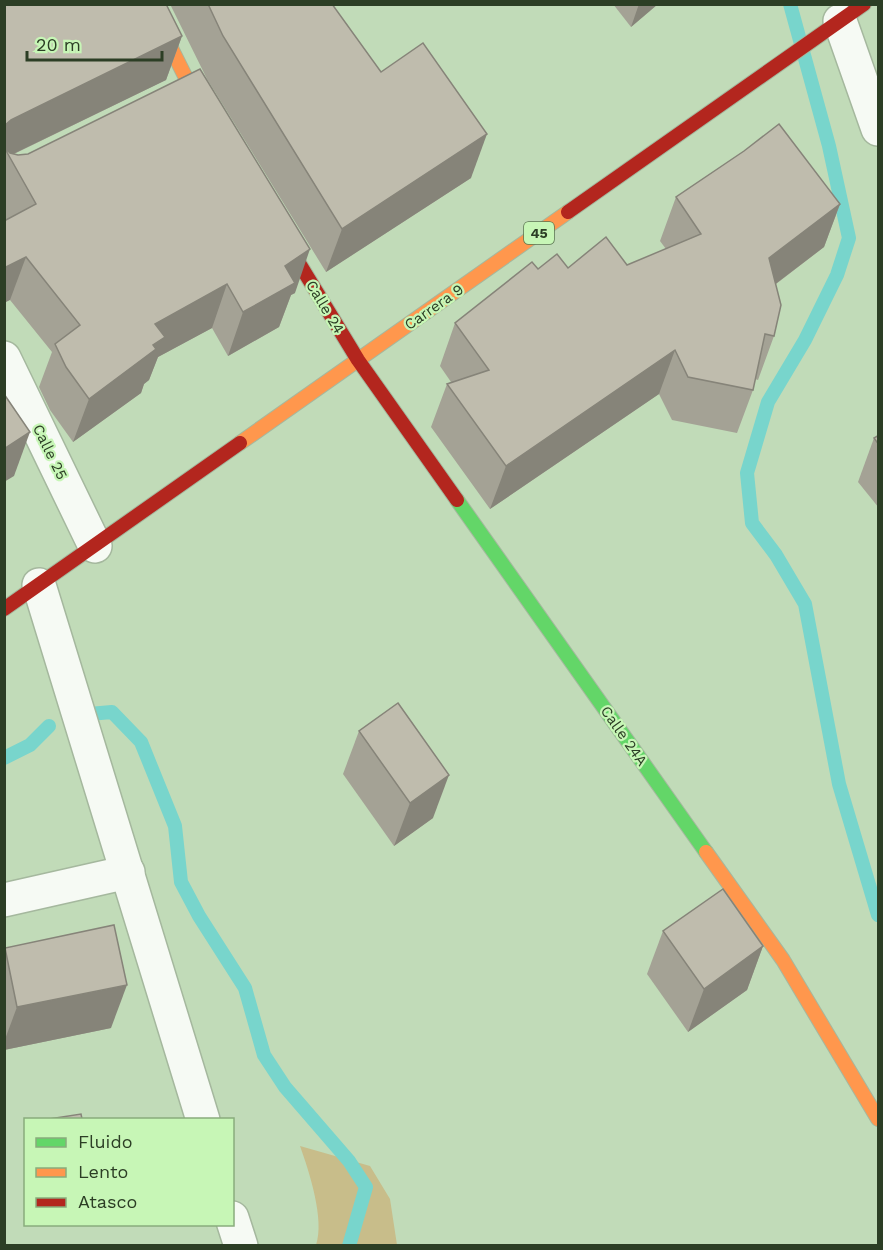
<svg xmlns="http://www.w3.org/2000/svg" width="883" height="1250" font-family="'Work Sans',sans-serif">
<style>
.green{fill:#c8bd8a}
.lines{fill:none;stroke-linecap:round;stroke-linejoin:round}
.stream{stroke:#78d5cc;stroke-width:14}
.street-casing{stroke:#a5b89e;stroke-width:36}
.fast-casing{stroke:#a5b89e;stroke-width:16}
.slow-casing{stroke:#a5b89e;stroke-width:16}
.jam-casing{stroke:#a5b89e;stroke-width:16}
.street{stroke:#f6faf4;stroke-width:33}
.fast{stroke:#63d668;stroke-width:14}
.slow{stroke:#ff974d;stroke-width:14}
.jam{stroke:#b3261e;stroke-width:14}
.wall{fill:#a4a295}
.shaded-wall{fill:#868479}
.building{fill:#bfbcad;stroke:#868479;stroke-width:1.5}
.labels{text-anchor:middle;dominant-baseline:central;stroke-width:4.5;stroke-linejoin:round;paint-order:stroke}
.shield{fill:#c7f6b6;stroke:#5a7550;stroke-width:1.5}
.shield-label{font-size:14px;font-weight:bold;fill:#2c3e25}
.street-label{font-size:15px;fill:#2c3e25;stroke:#c7f6b6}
</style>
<rect width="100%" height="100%" fill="#c1dbb8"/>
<!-- green -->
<path class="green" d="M300,1146l70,20 20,33 7,46h-81c9,-25 -7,-74 -16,-99z"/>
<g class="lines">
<!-- stream -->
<g class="stream">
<path d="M790,4l39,142 20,92 -12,37 -32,65 -37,62 -21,71 5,50 24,32 29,49 34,180 39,131"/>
<path d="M89,714l23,-2 29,30 34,84 6,56 18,34 46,72 19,67 21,32 64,74 17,26 -17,59"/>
<path d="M4,758l26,-13 19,-19"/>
</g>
<!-- street casing -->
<g class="street-casing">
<g id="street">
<path d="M840,21l38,108"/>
<path d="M4,358l91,188"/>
<path d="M39,585l164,535"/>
<path d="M4,900l124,-28"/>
<path d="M232,1218l9,28"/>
</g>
</g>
<!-- fast casing -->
<g class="fast-casing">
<path id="fast" d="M457,500l249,352"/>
</g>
<!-- slow casing -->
<g class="slow-casing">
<g id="slow">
<path d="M149,4l42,84 16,26"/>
<path d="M240,443l328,-231"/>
<path d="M706,852l77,108 95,159"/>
</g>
</g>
<!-- jam casing -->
<g class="jam-casing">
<g id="jam">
<path d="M568,212l296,-208"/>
<path d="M280,232l78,128 99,140"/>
<path d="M4,609l236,-166"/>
</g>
</g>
<!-- street -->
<use href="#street" class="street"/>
<!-- fast -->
<use href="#fast" class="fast"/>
<!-- slow -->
<use href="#slow" class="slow"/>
<!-- jam -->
<use href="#jam" class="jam"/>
</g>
<!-- wall -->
<g class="wall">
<path d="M4,4l178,32 -16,44 -152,74 281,139 -4,2 -12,32 -51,29 -16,-28 -54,29 -9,23 -5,4 -3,9 -68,49 -23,-32 -11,-23 13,-35 -42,-52 -6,-81z"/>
<path d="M170,4h162l49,68 90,106 -145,94 -119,-193z"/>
<path d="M613,4h45l-27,23z"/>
<path d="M676,197l164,7 -16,43 -48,37 -2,52 -16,44 -3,-1 -2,11 -16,43 -65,-13 -13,-26 -169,115 -59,-82 16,-43 4,-2 -11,-16 15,-43 83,-54 89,-4 39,-16 -6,-8z"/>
<path d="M879,435v73l-21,-26 16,-44z"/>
<path d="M359,731l74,87 -39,28 -51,-72z"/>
<path d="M663,931l100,15 -16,44 -59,42 -41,-58z"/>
<path d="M5,948l106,80 -107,22z"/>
</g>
<!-- shaded-wall -->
<g class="shaded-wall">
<path d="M639,4h19l-27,23z"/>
<path d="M182,36l-16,44 -157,76 -5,-9v-21l7,-6z"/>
<path d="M487,134l-16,44 -145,94 16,-43z"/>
<path d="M840,204l-16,43 -71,54 16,-43z"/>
<path d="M310,249l-15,44 -4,2 -12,32 -51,29 15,-44 42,-46z"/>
<path d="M26,257l-16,43 -6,3v-35z"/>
<path d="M227,284l-15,44 -54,29 -9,23 -5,4 -3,9 -68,49 16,-43 66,-75z"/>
<path d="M675,350l-16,44 -169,115 16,-43z"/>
<path d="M30,432l-16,44 -10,6v-33z"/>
<path d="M449,775l-16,43 -39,28 16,-43z"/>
<path d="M763,946l-16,44 -59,42 16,-43z"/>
<path d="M127,985l-16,43 -107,22v-8l13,-35z"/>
</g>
<!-- building -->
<g class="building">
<path d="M4,4h162l16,32 -171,84 -7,6z"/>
<path d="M208,4h124l49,68 42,-29 64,91 -145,95 -119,-193z"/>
<path d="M200,69l110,180 -25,17 10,17 -52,29 -16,-28 -72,40 10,13 -12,8 3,4 -67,50 -23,-32 -11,-23 25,-19 -54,-68 -22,11v-47l32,-17 -32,-57 6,6 8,2 10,-1z"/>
<path d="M779,124l61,80 -71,54 12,47 -7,31 -9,-2 -12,56 -65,-13 -13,-27 -169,116 -59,-82 42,-14 -34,-47 77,-61 6,7 19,-15 11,14 38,-31 21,28 74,-31 -25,-37 68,-46z"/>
<path d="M4,394l26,38 -26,17z"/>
<path d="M879,435v10l-5,-7z"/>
<path d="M398,703l51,72 -39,28 -51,-72z"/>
<path d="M723,889l40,57 -59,43 -41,-58z"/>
<path d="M114,925l13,60 -110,22 -12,-59z"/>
<path d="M81,1114l1,5h-33z"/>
</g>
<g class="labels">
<!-- shield labels -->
<rect class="shield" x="524" y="222" width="30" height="22" rx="4.5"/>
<g class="shield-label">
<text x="539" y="233">45</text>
</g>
<!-- street labels -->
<g class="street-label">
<text transform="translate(325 307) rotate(59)">Calle 24</text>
<text transform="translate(434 307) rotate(-35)">Carrera 9</text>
<text transform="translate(50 452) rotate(64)">Calle 25</text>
<text transform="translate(624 736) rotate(55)">Calle 24A</text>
</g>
</g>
<!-- border -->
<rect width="883" height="1250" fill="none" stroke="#2c3e25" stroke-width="12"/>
<!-- legend -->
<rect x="24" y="1118" width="210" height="108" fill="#c7f6b6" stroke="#89ac7c" stroke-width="1.5"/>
<rect x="36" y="1138" width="30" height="9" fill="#63d668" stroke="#89ac7c" stroke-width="1.5"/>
<text x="78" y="1148" font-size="18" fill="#2c3e25">Fluido</text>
<rect x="36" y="1168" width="30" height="9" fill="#ff974d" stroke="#89ac7c" stroke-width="1.5"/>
<text x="78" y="1178" font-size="18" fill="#2c3e25">Lento</text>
<rect x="36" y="1198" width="30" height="9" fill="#b3261e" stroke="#89ac7c" stroke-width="1.5"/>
<text x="78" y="1208" font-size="18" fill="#2c3e25">Atasco</text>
<!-- scale -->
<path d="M27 51v9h135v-9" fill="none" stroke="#2c3e25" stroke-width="3"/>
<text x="36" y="51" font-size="18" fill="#2c3e25" stroke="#c7f6b6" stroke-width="4.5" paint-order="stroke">20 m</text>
</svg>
